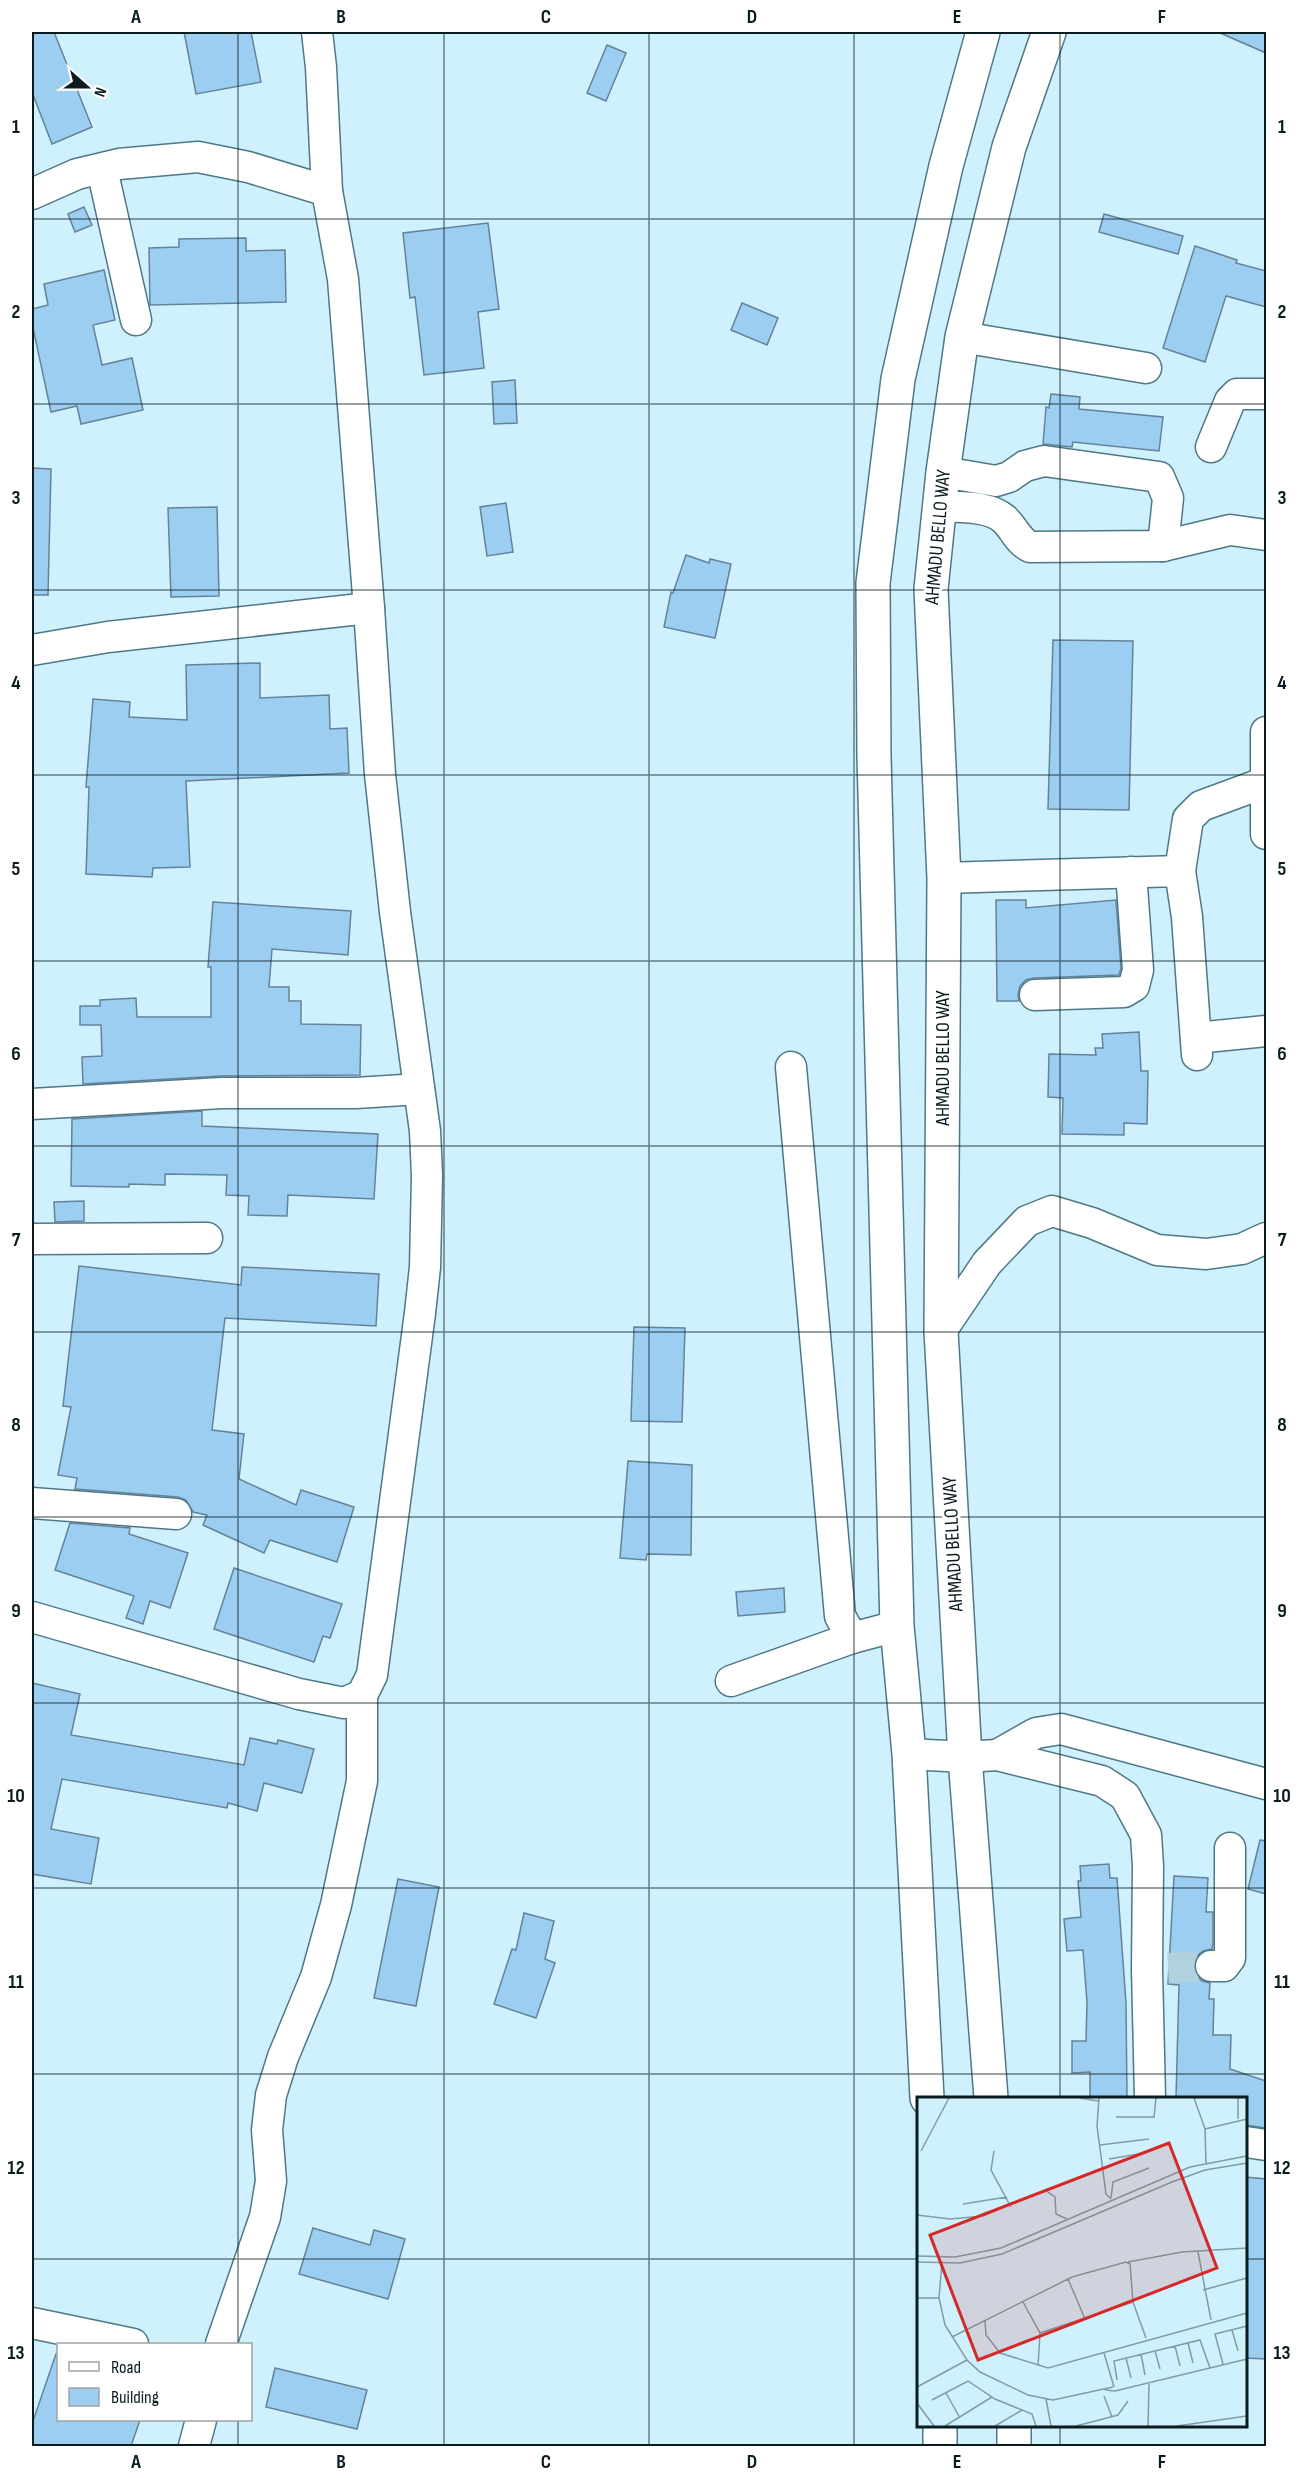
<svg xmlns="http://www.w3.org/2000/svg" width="1298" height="2478" font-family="'Sofia Sans Condensed',sans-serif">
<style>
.building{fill:#9ccef2;stroke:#64839a;stroke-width:1.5}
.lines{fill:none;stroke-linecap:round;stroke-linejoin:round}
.minor-tunnel{stroke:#b1d1dc;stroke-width:30;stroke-dasharray:30 15;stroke-linecap:butt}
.minor-casing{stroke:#4f7886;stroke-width:33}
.major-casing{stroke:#4f7886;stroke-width:36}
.minor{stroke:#fff;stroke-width:30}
.major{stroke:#fff;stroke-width:33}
.grid{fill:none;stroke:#0b1c21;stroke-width:1.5;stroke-opacity:0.55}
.labels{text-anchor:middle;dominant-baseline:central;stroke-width:6;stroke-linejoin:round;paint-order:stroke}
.street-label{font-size:20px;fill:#0b1c21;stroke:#fff}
.inset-road{fill:none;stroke:#809ca5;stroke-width:1.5}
.view{fill:#d62828;fill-opacity:0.15;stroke:#d62828;stroke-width:3}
.inset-edge{fill:none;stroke:#0b1c21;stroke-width:3}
.neatline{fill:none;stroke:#0b1c21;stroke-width:2}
.grid-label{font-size:20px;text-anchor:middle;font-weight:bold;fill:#0b1c21}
</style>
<rect width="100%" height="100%" fill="#cef1fd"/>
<!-- building -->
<g class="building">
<path d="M32,32h22l38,95 -40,17 -20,-52z"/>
<path d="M184,32h67l10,50 -65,12z"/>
<path d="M1218,32h48v21z"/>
<path d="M607,45l19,8 -20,48 -19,-8z"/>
<path d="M84,207l8,18 -17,7 -7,-18z"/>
<path d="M1104,214l79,22 -5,18 -79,-22z"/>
<path d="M488,223l11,86 -21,3 6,56 -60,7 -9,-78 -5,1 -7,-65z"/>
<path d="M246,238v13l39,-1 1,52 -136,3 -1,-57 30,-1v-8z"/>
<path d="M1195,246l42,14 -1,3 30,8v36l-40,-11 -21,66 -42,-14z"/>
<path d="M104,270l11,50 -22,5 9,40 30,-7 11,52 -62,14 -4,-18 -26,6 -19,-89v-14l16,-4 -4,-21z"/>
<path d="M742,303l36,15 -11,27 -36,-15z"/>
<path d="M515,380l2,43 -23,1 -2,-42z"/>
<path d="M1051,394l29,3 -1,12 84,8 -4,34 -86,-9 -1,5 -29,-3 3,-37 3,1z"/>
<path d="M32,468l19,1 -3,126h-16z"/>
<path d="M506,503l7,49 -26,4 -7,-49z"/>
<path d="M217,507l2,89 -48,1 -3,-89z"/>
<path d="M686,555l23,8 1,-4 21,5 -16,74 -51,-11 7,-35 2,1z"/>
<path d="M1053,640l80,1 -4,169 -81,-1z"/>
<path d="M260,663v35l69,-3 1,34 17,-1 2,45 -163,8 4,86 -37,1 -1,9 -66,-3 3,-87h-3l7,-88 37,3 -1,15 58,3 -1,-55z"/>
<path d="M996,900h30v8l90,-8 5,68 -2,7 -85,3 -8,2 -6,6 -2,9 1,6h-22z"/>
<path d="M213,902l138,9 -3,44 -76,-6 -3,38h20v14h12v23l60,1 -1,50 -139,1 -138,8 -1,-27 20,-1 -1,-31h-21v-19h20v-6l36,-2 1,19h74v-50h-3z"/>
<path d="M1139,1032l2,39h7l-1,53 -23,-1v12l-62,-1 1,-36 -15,-1 1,-43 47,1 -1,-7h8l-1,-14z"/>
<path d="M202,1111v15l176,8 -4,65 -86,-4 -1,21 -39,-1 1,-19 -23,-1 1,-20 -62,-1v11l-36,-1v3l-58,-1 1,-67z"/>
<path d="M84,1201v20l-29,1 -1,-20z"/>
<path d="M79,1266l162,19 1,-18 137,7 -3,52 -151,-8 -13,112 32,4 -5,45 57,26 5,-15 53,17 -17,55 -67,-22 -6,13 -61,-28 4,-10 -14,-3 -7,-12 -8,-3 -103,-8 2,-11 -19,-3 13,-68 -8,-1z"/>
<path d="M634,1327l51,1 -3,94 -51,-1z"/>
<path d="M628,1461l64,4 -1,90 -44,-1 -1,6 -26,-2z"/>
<path d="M70,1523l60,5 -1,6 59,19 -18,55 -20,-7 -7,23 -17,-6 8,-22 -79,-26z"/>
<path d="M234,1568l108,36 -12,34 -7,-2 -9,26 -100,-33z"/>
<path d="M784,1588l1,24 -47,4 -2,-24z"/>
<path d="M32,1683l48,11 -9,41 173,30 6,-27 27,6 1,-4 36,9 -12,44 -38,-10 -7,28 -29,-8 -1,5 -165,-29 -11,50 48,9 -8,46 -59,-10z"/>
<path d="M1260,1840l6,1v53l-18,-5z"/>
<path d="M1109,1864l1,14h7l9,125 1,95h-37v-26l-18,1v-32h14l1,-39 -4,-52 -16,1 -3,-32 17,-2 -3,-36h3l-1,-15z"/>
<path d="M1174,1876l34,2 -2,34h7v32l-1,5 -9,2 -7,6 -2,10 2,8 6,6 8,2 -1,16h5l-1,36h18l-1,34 36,12v47l-21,-3v-27h-69l3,-113 -11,-1z"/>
<path d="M398,1879l41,8 -23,119 -42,-8z"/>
<path d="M524,1913l30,8 -9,38 10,4 -19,55 -42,-14 18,-55 4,1z"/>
<path d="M1245,2177l21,2v180l-21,-1z"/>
<path d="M313,2228l57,17 4,-15 31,9 -17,60 -89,-25z"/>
<path d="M56,2354h2v66h82l-9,26h-99v-22z"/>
<path d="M275,2368l92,22 -10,39 -91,-22z"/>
</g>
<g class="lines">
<!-- minor-tunnel -->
<path class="minor-tunnel" d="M1168,1968l43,-2"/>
<!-- minor casing -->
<g class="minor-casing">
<g id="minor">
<path d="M102,169l34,151"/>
<path d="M32,194l45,-20 42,-10 79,-7 50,10 79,24"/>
<path d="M962,337l184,31"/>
<path d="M1211,447l19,-46 7,-7h29"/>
<path d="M939,506c21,2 49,-1 65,13 11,10 12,20 26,28l133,-1 5,-48 -9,-21 -115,-16 -19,5 -16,11 -13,4 -53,-9"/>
<path d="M1163,546l67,-16 36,5"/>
<path d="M32,650l76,-13 261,-29"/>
<path d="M1266,732v102"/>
<path d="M1180,871l8,-52 13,-13 65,-24"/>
<path d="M944,878l236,-7 7,46 10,138"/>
<path d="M1035,995l89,-3 10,-6 4,-16 -7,-98"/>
<path d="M1196,1038l70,-7"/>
<path d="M791,1067l49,549 12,22"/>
<path d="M32,1104l190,-11h134l63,-4"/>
<path d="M32,1239l175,-1"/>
<path d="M941,1331l46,-68 40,-42 25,-10 40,12 65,27 49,4 36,-5 24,-11"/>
<path d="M32,1503l144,11"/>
<path d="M32,1617l267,77 45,9 18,-8 10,-20 48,-362 5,-46 2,-91 -2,-45 -30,-219 -15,-138 -11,-166 -26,-329 -16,-88 -6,-124 -4,-35"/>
<path d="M731,1681l121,-43 45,-12"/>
<path d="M909,1754l56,3 32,-2 105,26 23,15 21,39 2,31 -1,103 3,129"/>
<path d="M997,1755l39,-22 25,-4 205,55"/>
<path d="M1211,1966h13l6,-8v-110"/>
<path d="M1246,2142l20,3"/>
<path d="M32,2323l101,21"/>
<path d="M221,2344l44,-127 6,-36 -4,-51 4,-35 12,-38 33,-80 20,-72 26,-124v-86"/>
<path d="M194,2446l7,-26"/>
</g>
</g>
<!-- major casing -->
<g class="major-casing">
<g id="major">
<path d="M927,2098l-18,-344 -12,-128 -23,-870 -1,-173 25,-204 48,-213 37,-134"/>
<path d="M991,2098l-26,-341 -24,-426 3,-453 -13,-289 12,-117 19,-135 47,-190 40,-115"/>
<path d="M1014,2426v20"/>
<path d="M940,2446v-20"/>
</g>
</g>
<!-- minor -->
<use href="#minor" class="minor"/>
<!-- major -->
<use href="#major" class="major"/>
</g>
<!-- grid -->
<path class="grid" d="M238,32v2312M444,32v2414M649,32v2414M854,32v2414M1060,32v2066M32,219h1234M32,404h1234M32,590h1234M32,775h1234M32,961h1234M32,1146h1234M32,1332h1234M32,1517h1234M32,1703h1234M32,1888h1234M32,2074h1234M32,2259h886M1246,2259h20M238,2420v26M1060,2426v20"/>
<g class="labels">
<!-- street labels -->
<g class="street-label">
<text transform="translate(938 537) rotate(-85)">AHMADU BELLO WAY</text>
<text transform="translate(943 1058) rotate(-90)">AHMADU BELLO WAY</text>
<text transform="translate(953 1544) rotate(-93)">AHMADU BELLO WAY</text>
</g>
</g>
<!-- overview -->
<g transform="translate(917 2097)">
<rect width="330" height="330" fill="#cef1fd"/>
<path class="inset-road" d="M163,1l18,3M182,1l-2,28 9,68 5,5M277,1l11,31 1,34M199,20h38l2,-19M321,22v-21M288,32l42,-10M183,48l49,-6M4,54l28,-53M77,54l-3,19 20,37M192,62l35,-6M194,101l2,-16 36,-14M46,107l44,-7M0,118l33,4 33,-3 62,-26 10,7 1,17 11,5M281,155l13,68M0,159l38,1 46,-9 189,-81 57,-11M0,165l43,1 42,-9 170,-72 33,-12 42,-7M25,165l-3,36 6,27 22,35 13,12 48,23 25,5 60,-13M211,165l54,-10 65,-4M151,182l17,40M286,193l44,-12M0,201h22M106,205l17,31 -2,33M68,224l1,14 14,18 48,15 199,-55M315,233l6,21M123,236l93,-31M35,240l120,-60 54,-15 4,2 3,38 13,36M271,246l5,20M258,249l5,20M238,254l5,18M187,256l10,34M224,257l4,21M209,261l5,20M306,267l-8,-30 32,-8M200,283l-3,-19 86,-21 10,28M0,290l50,-27M188,293l10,1 132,-32M29,296l14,25M187,299l8,21M129,302l5,27M15,303l36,-19 27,18 37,15 4,12M0,306l17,23M28,329l47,-29M78,329l27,-16M159,329l42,-11 10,-14M231,329l1,-42M260,329l70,-10"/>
<path class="view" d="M252,46l48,125 -239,92 -48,-125z"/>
<rect width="330" height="330" class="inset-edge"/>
</g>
<!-- border -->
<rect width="1298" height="2478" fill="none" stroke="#ffffff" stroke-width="66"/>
<!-- legend -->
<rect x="57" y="2343" width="195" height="78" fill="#ffffff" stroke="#9da4a6" stroke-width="1.5"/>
<rect x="69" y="2362" width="30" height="9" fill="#ffffff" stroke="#9da4a6" stroke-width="1.5"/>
<text x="111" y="2373" font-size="18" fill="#0b1c21">Road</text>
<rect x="69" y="2388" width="30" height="18" fill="#9ccef2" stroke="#9da4a6" stroke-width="1.5"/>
<text x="111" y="2403" font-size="18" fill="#0b1c21">Building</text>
<!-- north arrow -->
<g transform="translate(87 87) rotate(111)" stroke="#ffffff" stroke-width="4.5" paint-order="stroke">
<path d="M0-4.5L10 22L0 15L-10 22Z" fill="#0b1c21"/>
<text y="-9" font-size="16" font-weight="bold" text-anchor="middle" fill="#0b1c21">N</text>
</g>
<rect x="33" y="33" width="1232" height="2412" class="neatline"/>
<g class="grid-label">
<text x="136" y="23">A</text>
<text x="341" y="23">B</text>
<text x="546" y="23">C</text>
<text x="752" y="23">D</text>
<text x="957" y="23">E</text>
<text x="1162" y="23">F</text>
<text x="16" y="133">1</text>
<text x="1282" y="133">1</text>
<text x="16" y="318">2</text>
<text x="1282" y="318">2</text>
<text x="16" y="504">3</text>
<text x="1282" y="504">3</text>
<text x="16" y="689">4</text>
<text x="1282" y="689">4</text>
<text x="16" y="875">5</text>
<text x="1282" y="875">5</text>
<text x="16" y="1060">6</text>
<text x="1282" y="1060">6</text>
<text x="16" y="1246">7</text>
<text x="1282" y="1246">7</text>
<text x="16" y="1431">8</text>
<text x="1282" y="1431">8</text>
<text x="16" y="1617">9</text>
<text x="1282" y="1617">9</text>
<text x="16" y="1802">10</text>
<text x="1282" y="1802">10</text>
<text x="16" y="1988">11</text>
<text x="1282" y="1988">11</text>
<text x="16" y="2174">12</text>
<text x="1282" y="2174">12</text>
<text x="16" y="2359">13</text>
<text x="1282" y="2359">13</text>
<text x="136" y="2468">A</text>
<text x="341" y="2468">B</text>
<text x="546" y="2468">C</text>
<text x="752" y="2468">D</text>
<text x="957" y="2468">E</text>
<text x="1162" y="2468">F</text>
</g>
</svg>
